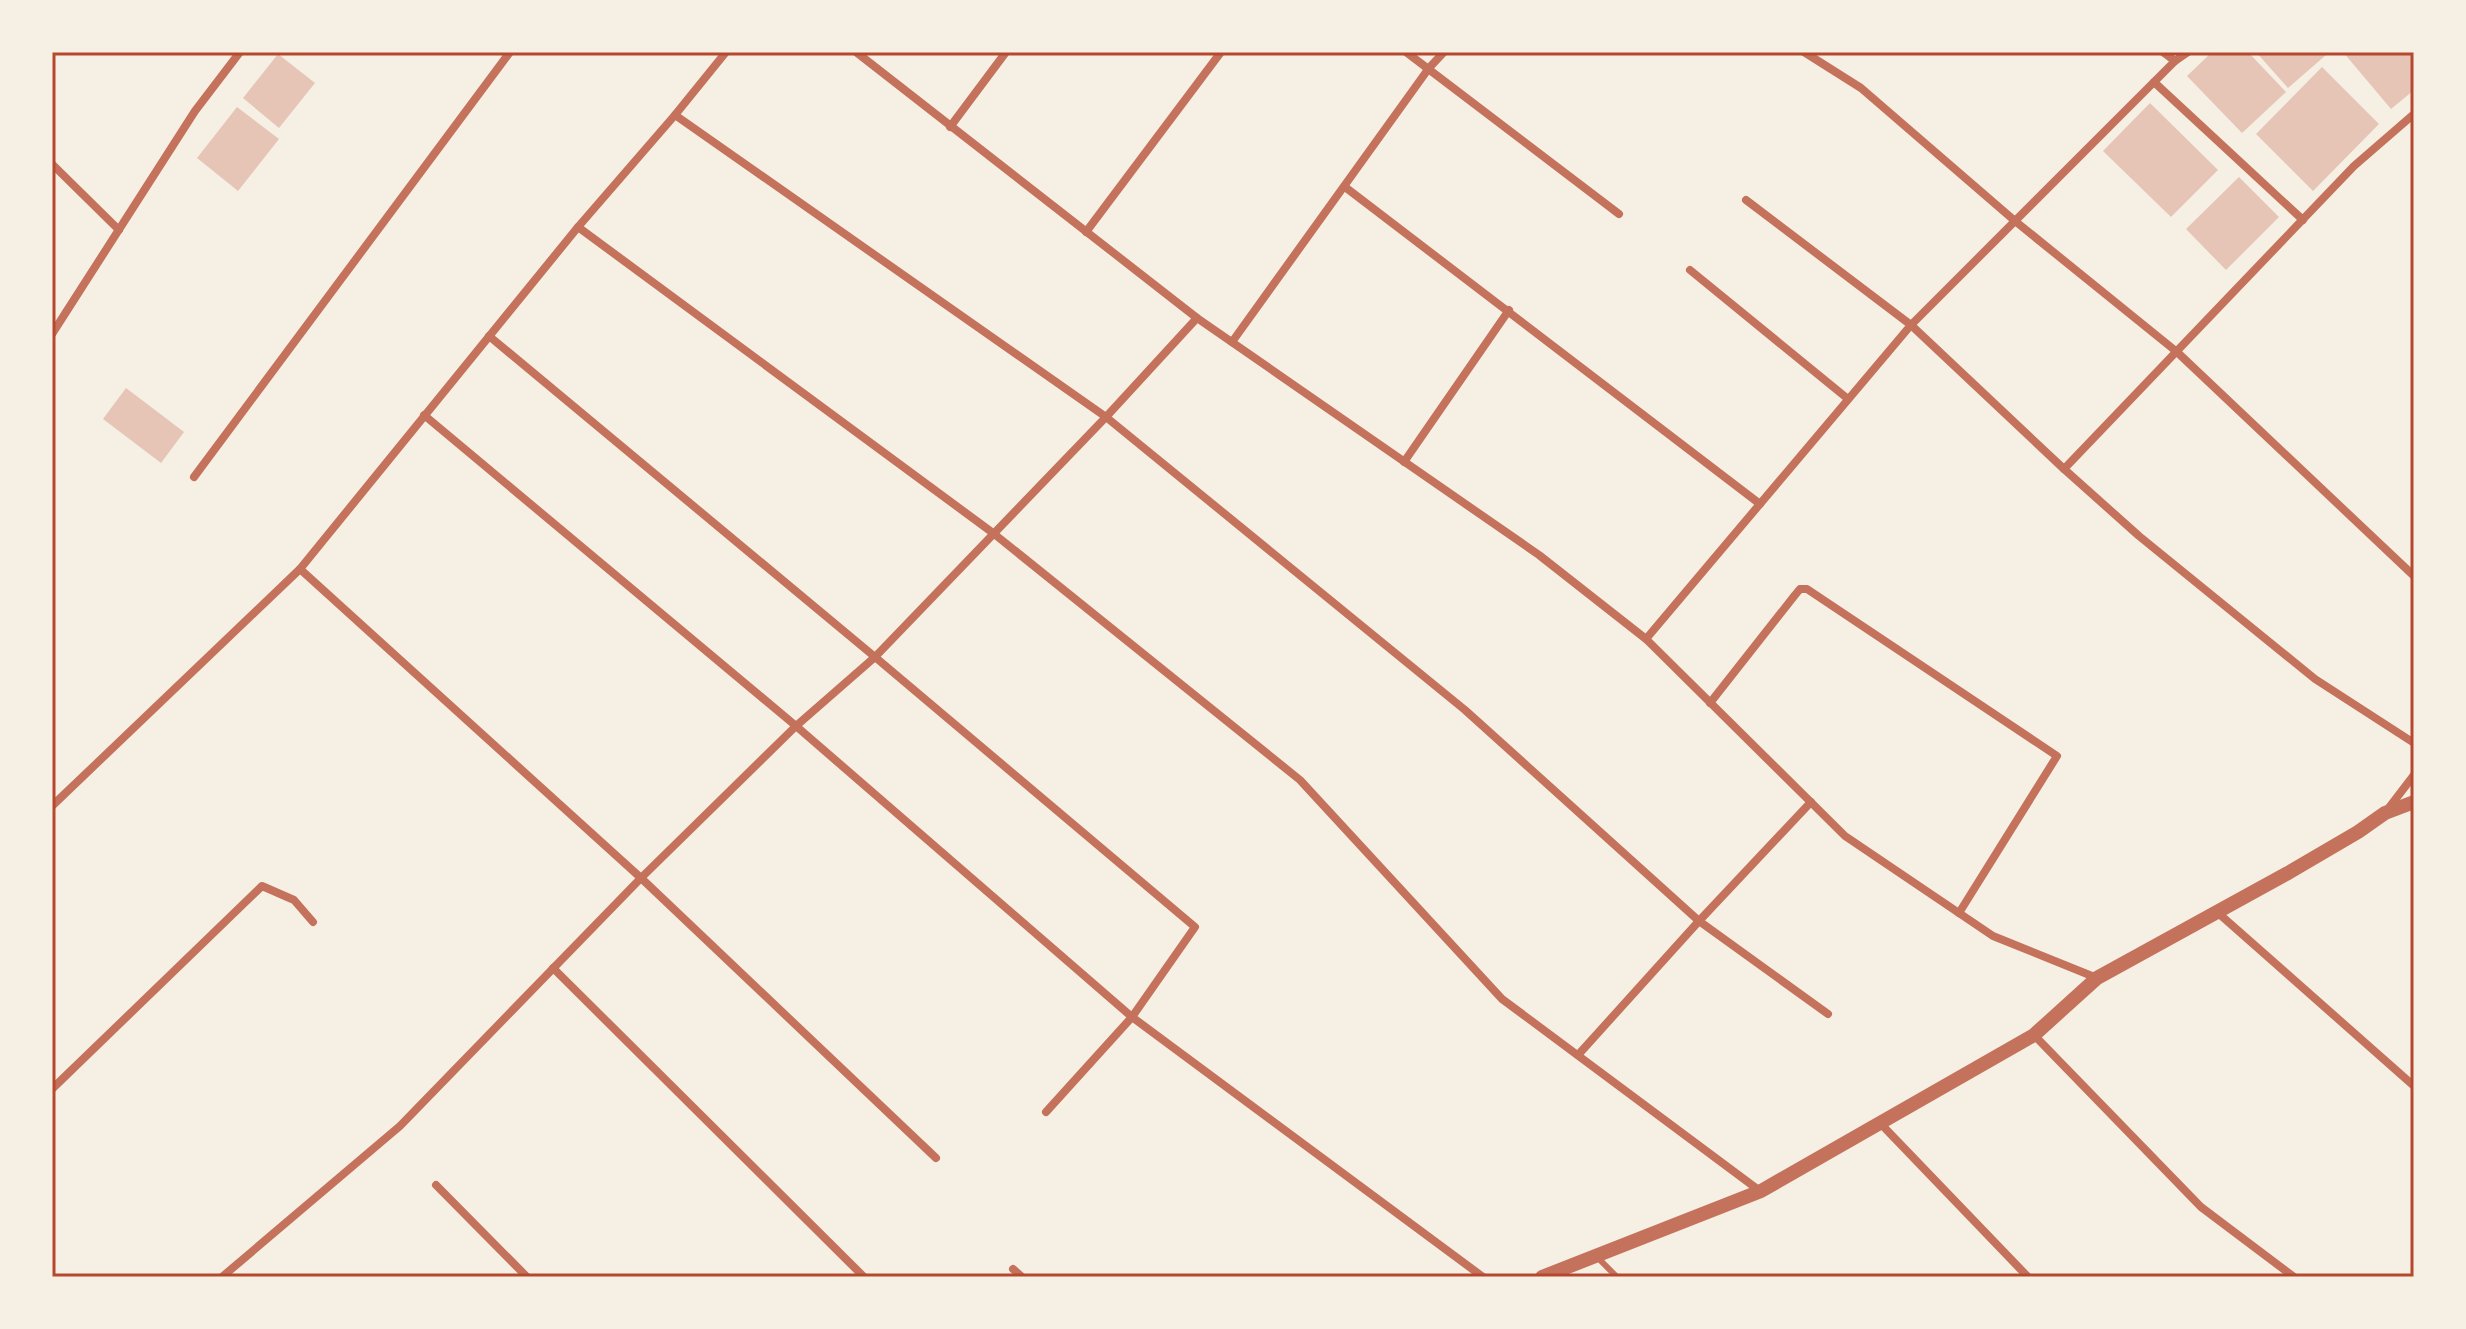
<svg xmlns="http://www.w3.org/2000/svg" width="2466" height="1329" font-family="Inter,sans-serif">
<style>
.building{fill:#e6c5b7}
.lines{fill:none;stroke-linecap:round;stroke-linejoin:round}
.service{stroke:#c5725c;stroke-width:6}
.minor{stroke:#c5725c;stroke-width:8}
.tertiary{stroke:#c5725c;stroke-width:14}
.neatline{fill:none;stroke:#b5482f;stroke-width:3}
</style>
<rect width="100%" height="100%" fill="#f6efe4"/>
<!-- building -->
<g class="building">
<path d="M2212,52h36l38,40 -44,41 -55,-57z"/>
<path d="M2256,52h67l3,3 -38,33z"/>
<path d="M2343,52h71v38l-23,19z"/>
<path d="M278,54l37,29 -36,45 -36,-30z"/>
<path d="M2322,67l57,57 -66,67 -57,-57z"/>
<path d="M2150,103l68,67 -47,47 -68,-66z"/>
<path d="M237,107l42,32 -41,52 -41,-33z"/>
<path d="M2239,177l40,40 -53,53 -40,-41z"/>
<path d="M126,388l58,44 -23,31 -58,-44z"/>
</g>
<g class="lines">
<!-- service -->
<path class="service" d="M1596,1256l21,21"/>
<!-- minor -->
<g class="minor">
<path d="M856,52l341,266 342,237 107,84 199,197 148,100 104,42"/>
<path d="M1406,52l213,162"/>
<path d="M1804,52l57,36 154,133 162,131 237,224"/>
<path d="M2163,52l12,9"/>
<path d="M2154,82l149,138"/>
<path d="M675,115l431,302 359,293 234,211 129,93"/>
<path d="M950,127l56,-75"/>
<path d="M52,164l67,66"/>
<path d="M1345,187l415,317"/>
<path d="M1746,200l165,125 153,144 75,67 176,143 99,64"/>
<path d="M578,227l415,306 307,247 202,219 258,192"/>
<path d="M1086,232l135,-180"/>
<path d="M1690,270l158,129"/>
<path d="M52,334l143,-223 45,-59"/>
<path d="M489,336l386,321 320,270 -63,90 -86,95"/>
<path d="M1232,342l197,-274 15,-16"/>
<path d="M424,415l372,311 336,291 351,260"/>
<path d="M1404,462l105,-152"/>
<path d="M2064,469l290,-303 60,-52"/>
<path d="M194,477l316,-425"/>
<path d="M300,569l341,309 295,280"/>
<path d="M1646,639l265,-314 264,-264 13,-9"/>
<path d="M1710,703l85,-108 5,-6h7l250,167 -98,157"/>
<path d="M52,806l248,-237 278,-342 97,-112 51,-63"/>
<path d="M2388,809l26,-34"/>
<path d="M2217,912l197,174"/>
<path d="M553,968l311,309"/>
<path d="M2034,1035l167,172 93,70"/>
<path d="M1578,1055l121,-134 112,-119"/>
<path d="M52,1089l210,-203 32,14 19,22"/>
<path d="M1880,1123l148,154"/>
<path d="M436,1185l91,92"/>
<path d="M1013,1269l9,8"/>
<path d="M222,1277l178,-151 241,-248 155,-152 79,-69 231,-240 91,-99"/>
</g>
<!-- tertiary -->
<path class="tertiary" d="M1542,1277l219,-86 273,-156 63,-57 191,-105 70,-41 27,-19 29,-11"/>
</g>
<!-- border -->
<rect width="2466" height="1329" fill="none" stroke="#f6efe4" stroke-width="108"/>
<rect x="54" y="54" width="2358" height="1221" class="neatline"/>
</svg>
